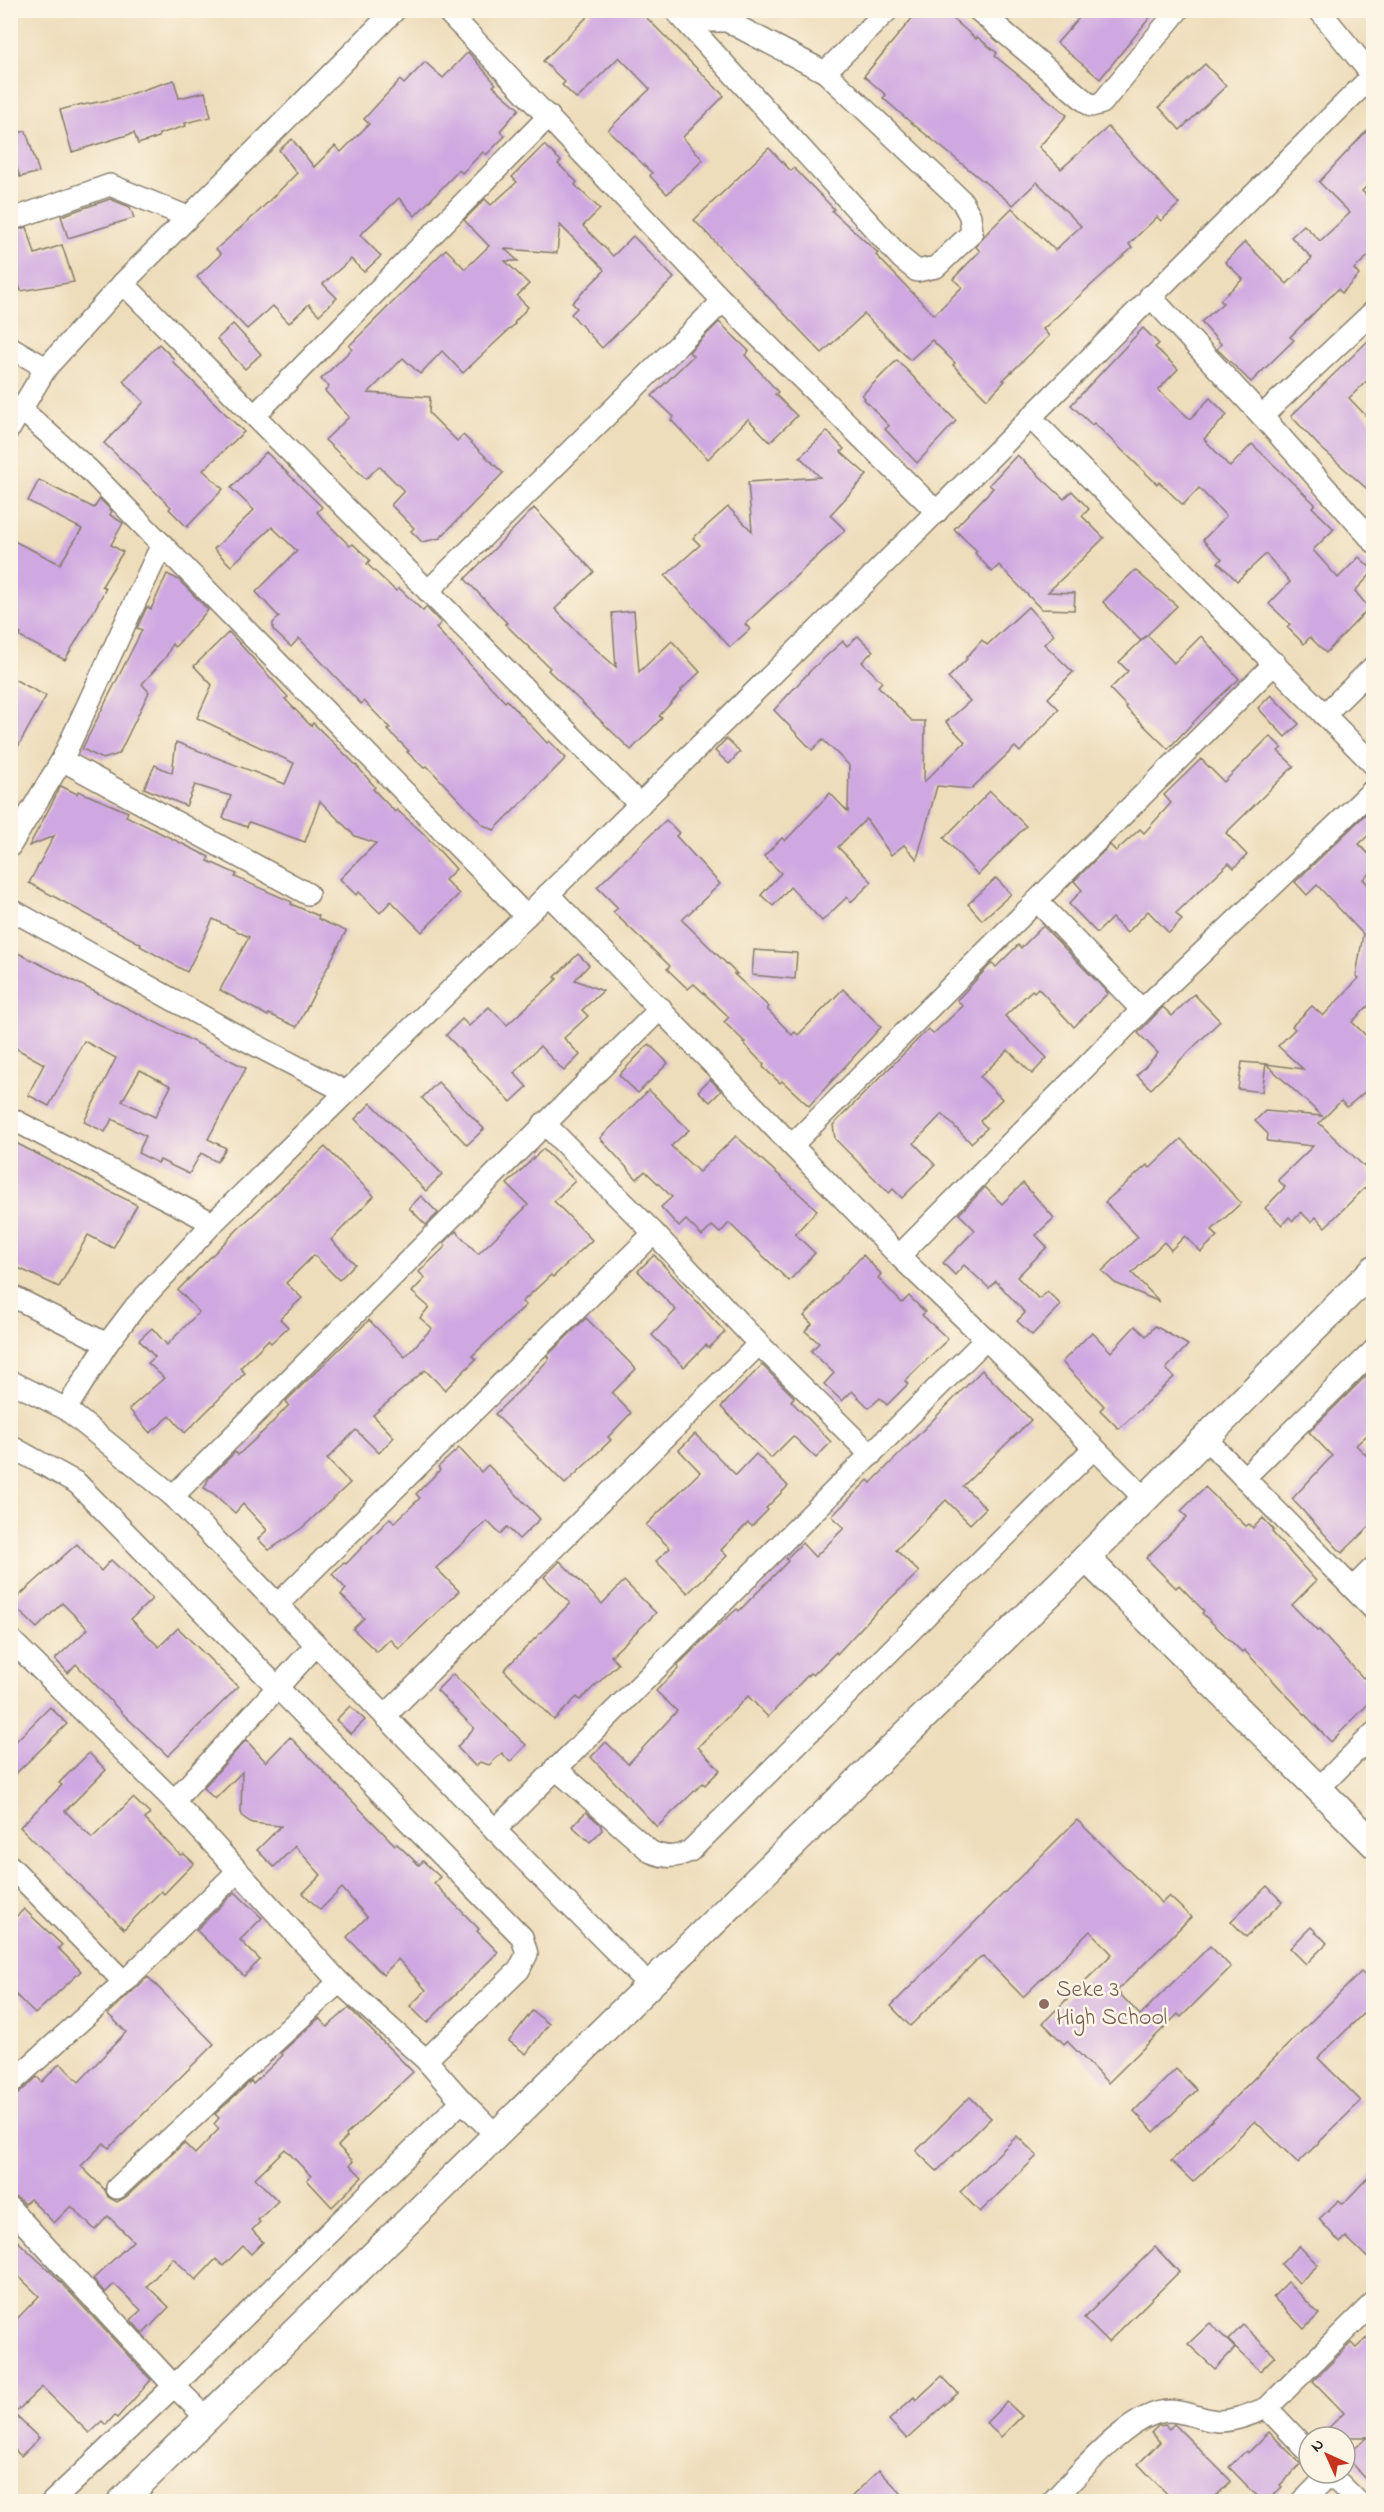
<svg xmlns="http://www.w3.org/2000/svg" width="1384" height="2512" font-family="'Indie Flower',sans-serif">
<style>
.building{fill:#cfa8e1;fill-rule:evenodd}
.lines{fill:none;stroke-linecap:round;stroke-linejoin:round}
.minor-casing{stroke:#857c6c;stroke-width:24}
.tertiary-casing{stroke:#857c6c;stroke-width:30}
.minor{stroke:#fff;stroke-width:21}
.tertiary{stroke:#fff;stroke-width:27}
.education-dot{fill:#8d6e63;stroke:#fcf5e5;stroke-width:2}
.labels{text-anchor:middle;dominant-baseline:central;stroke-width:5;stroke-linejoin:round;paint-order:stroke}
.education-label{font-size:24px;fill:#785e54;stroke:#fcf5e5;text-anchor:start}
</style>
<rect width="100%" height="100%" fill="#fcf5e5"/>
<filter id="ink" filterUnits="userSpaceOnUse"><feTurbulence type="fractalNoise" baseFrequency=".0167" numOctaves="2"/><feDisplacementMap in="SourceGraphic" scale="12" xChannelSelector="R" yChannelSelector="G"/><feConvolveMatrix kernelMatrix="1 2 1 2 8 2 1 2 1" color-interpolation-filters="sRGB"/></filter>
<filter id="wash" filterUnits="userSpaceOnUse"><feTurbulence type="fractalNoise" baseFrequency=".008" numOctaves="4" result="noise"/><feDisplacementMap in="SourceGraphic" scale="24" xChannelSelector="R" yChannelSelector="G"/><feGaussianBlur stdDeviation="1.35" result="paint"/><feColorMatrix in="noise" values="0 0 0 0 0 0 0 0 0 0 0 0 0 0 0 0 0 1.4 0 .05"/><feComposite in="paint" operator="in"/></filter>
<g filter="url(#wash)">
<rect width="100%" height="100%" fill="#edb"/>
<g id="blocks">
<!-- building -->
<g class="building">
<path d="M594,10h45l85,86 -40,40 -1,2 20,22 -36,34 -17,-18 2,-3 -44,-43 42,-41 -31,-32 -42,42 -15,-14 3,-3 -22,-21z"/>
<path d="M919,10h24l33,29 1,-2 20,16 -2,3 72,59 -28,32 22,22 47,-42 71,77 -18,17 -4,-4 -28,27 3,4 -89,81 6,7 -46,44 2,1 -18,18 -34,-34 2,-2 -23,-23 -22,20 -46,-46 -42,39 -128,-133 75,-72 22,23 3,-3 40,41 -2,2 46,42 -2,2 58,60 28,-28 -9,-8 27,-28 -4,-4 8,-11 28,-28 43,42 26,-24 -44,-44 -24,23 -105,-85 -25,-22 3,-3 -22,-19z"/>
<path d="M1086,10h70l-56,69 -43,-36z"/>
<path d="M468,52l28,32 -3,2 26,23 -19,22 5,5 -19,19 -3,-3 -21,21 -3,-3 -44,46 -16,-18 -39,37 21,21 -17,16 -13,-13 -28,25 14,14 -18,17 -10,-11 -20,19 -16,-17 -26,23 -50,-52 24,-23 -5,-5 39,-34 42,-42 -18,-23 13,-11 22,28 21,-21 6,6 28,-28 -5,-5 21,-23 15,-16 4,4 21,-22 18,16z"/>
<path d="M1205,64l21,22 -46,44 -21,-23z"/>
<path d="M174,80l5,18 26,-6 6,25 -26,6 1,3 -27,8v3l-21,7 -4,-11 -62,19 -12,-42 22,-6 1,1 31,-6z"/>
<path d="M1374,123v56l-12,12 12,12v48l-20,18 5,6 -17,18 -4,-4 -48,48 4,3 -43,42 -34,-33 4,-5 -20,-22 22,-19 -3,-3 23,-21 -18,-17 20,-20 42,42 25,-26 -21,-21 13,-12 16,16 30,-28 -31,-31z"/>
<path d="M26,131l13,41 -19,5 -10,-29v-13z"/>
<path d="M544,145l17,16 -3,3 19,18 -2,3 25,24 -17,17 30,30 20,-20 41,42 -72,70 -31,-34 6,-6 -5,-5 32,-32 -1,-3 -43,-43 -3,28 -52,-4 13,12h-13l24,23 -12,12 11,11 -14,16 1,1 -52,49 -21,-22 -22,23 -17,-16 -35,35 62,4 -1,16 28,28 6,-6 40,38 -63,65 -18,4 -11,-11 3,-3 -23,-23 13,-14 -25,-25 -13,13 -41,-39 24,-23 -24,-26 4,-4 -8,-8 31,-30 -3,-3 97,-97 19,20 24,-23 -25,-26 21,-21 6,6 26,-23 -5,-5z"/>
<path d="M110,199l20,8 4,11 -66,20 -7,-22z"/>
<path d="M27,227l8,27 27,-9 12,37 -53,9 -11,-34v-25z"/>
<path d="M719,322l30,29 -4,4 33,37 -3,2 22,22 -27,26 -22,-23 -40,40 -37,-39 3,-3 -22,-21 41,-40 -4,-4z"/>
<path d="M233,324l28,30 -16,15 -28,-30z"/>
<path d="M1143,328l16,16 -4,3 23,22 -20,21 32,29 20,-21 17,17 -23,24 26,28 22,-23 63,60 -3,3 22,22 -21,21 25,28 21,-21 15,14 -19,20 14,17 -43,45 -16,-16 -6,7 -17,-17 3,-3 -21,-20 21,-22 -24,-28 -29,27 -19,-19 4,-3 -19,-19 23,-24 -27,-28 -16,17 -24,-23 -2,2 -63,-61 -2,2 -21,-20z"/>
<path d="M1374,335v39l-25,24 25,26v71l-54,-48 -29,-31z"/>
<path d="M159,344l15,15 -2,2 72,71 -41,38 20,19 -36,38 -18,-18 2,-2 -67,-64 40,-41 -21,-21z"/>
<path d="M897,360l59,61 -39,42 -32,-34 4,-3 -25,-27 1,-1 -3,-3z"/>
<path d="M827,431l17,18 -3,3 26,23 -37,40 15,15 -100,94 5,5 -20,18 -65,-71 35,-31 -7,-7 35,-31 24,24 -4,-49 72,-5 -20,-20z"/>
<path d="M266,452l56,55 -5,5 7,8 26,26 3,-2 17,16 -3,4 29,27 3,-3 24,23 3,-4 15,16 -5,5 69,74 2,-2 40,43 2,-2 17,17 -72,72 -11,-5 -56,-59 -3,2 -17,-16 2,-1 -21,-21 2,-2 -26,-27 -3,3 -62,-66 -8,9 -18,-17v-7l6,-6 -23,-25 41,-41 -25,-24 -41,39 -17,-17 40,-39 -23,-22z"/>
<path d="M1017,455l47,44 8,-8 17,18 -7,7 22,22 -56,54 27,1 -1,17 -33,-1 -42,-44 -7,7 -17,-19 2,-2 -23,-22 39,-41 -4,-3z"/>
<path d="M39,480l55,28 6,-9 12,12 -2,4 13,8 -12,22 12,7 -21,34 4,2 -11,21 -30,51 -45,-23 1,-3 -11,-5v-90l50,25 22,-35 -54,-28z"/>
<path d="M534,508l60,64 -39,37 26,27 35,31 -4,-54 22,-2 5,61 33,-31 28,31 -19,18 1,1 -23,25 3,2 -31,32 -83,-80 2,-2 -45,-44 2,-1 -42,-44z"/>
<path d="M1135,570l42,36 -36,35 -38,-39z"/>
<path d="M167,574l12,6 29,30 -33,37 -3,-3 -6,13 -24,27 7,8 -30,62 -16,5 -21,-10 60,-119 -5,-2 10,-21 4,2z"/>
<path d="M1028,607l26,28 -10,9 29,28 -25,26 11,11 -39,43 -5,-5 -44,42 -34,-3 -20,73 -13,-14 -13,10 -25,-36 -28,28 34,35 -21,20 -4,-5 -25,24 -32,-34 -17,19 -12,-11 20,-22 -17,-17 18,-18 3,3 45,-48 18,19 1,-47 -26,-25 -11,10 -38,-40 38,-41 31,-28 4,5 11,-10 15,15 -11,11 20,20 -4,4 34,35h13l-1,61 41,-40 -19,-20 24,-21 -22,-23 19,-19 -1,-1 16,-18 5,5z"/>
<path d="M229,632l59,65 -3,2 26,27 2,-3 43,42 19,22 -2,2 22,23 2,-2 26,23 33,36 -11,11 14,14 -37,38 -31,-31 -11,12 -21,-21 -3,3 -16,-16 36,-36 -21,-7 -35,-35 -15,41 -56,-20 -2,5 -24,-9 8,-22 -36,-11 -9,21 -42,-18 11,-23 17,8 4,-31 109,42 9,-21 -97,-45 15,-33 -18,-19z"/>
<path d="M1147,635l27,28 27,-27 38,43 -34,31 -37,39 -42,-41 1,-1 -17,-18 18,-18 -9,-9z"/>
<path d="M10,677l36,19 -36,65z"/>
<path d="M1271,695l28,29 -14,13 -27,-29z"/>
<path d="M1270,736l12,12 -4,3 16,15 -68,67 21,22 -13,13 -5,-5 -53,50 6,7 -13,13 -21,-22 -21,22 -15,-15 -15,15 -28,-29 13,-14 -8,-9 36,-36 6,6 24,-22 4,4 27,-30 -7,-8 37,-36 23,23z"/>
<path d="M726,739l14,13 -11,12 -14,-13z"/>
<path d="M61,786l16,8 1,-3 50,21 -2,4 83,41 -1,4 29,13 -2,3 57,25 -1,2 28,12 -1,3 28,12 -49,96 -28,-13 -1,2 -48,-26 29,-53 -36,-18 -26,53 -47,-26 1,-2 -112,-61 25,-47 -25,10z"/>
<path d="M990,791l36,35 -48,49 -34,-37z"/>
<path d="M1370,810l4,4v16l-15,14 15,16v10l-11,9 11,12v109l-22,22 22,21v41l-27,23 -6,-6 -22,22 55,53v3l-49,48 -9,-10 -5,5 -10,-10 -8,9 -4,-4 -7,8 -17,-17 20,-21 -7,-7 35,-34 -46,-5 1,-7 -13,-13 10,-10 57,5 -56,-52 37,5 -25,-23 17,-17 -3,-3 20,-20 11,10 36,-38 -3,-2 7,-42 -46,-49 -10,10 -12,-13z"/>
<path d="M666,820l13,13 -3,3 44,48 -38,36 55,54h-3l35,33 -2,2 25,26 3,-3 3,3 45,-46 38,38 -72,79 -27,-25 -2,2 -17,-16 1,-2 -21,-22 2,-1 -21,-20 5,-5 -35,-33 -6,5 -21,-20 3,-3 -57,-54 5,-4 -21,-21z"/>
<path d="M996,878l15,16 -29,26 -14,-16z"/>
<path d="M1043,926l65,67 -34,34 -36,-39 -4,4 -2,-2 -27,26 42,42 -15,16 -24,-24 -28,27 22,22 -22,22 7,7 -16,15 -29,-29 -28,29 21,22 -33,33 -9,-9 -4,4 -54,-54 -2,-14 95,-96 5,5 30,-28 -6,-6 31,-33 4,-3 4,3 22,-22 3,3z"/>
<path d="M10,949l236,119 -38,71 18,9 -9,14 -16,-9 -12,21 -29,-14 -2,3 -20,-10 8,-17 -34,-17 -7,13 -21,-10 32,-64 -32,-17 -35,65 -21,-11 16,-31 -34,-19zM140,1070l31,16 -16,31 -33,-16z"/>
<path d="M754,950l43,3 -2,26 -43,-4z"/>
<path d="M578,954l11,11 -14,15 28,11 -21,19 6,6 -24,22 16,17 -16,16 -24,-25 -26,27 13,14 -16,15 -65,-67 16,-16 7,7 20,-19 18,18 50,-46 -2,-2z"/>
<path d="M1194,994l26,27 -69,68 -14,-14 21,-22 -20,-20 25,-26 9,9z"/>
<path d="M649,1044l19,19 -30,30 -19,-18z"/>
<path d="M1242,1062l24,2 -4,28 -24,-3z"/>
<path d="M710,1079l11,12 -11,11 -12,-11z"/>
<path d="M438,1082l46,47 -17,16 -45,-47z"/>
<path d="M649,1090l40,40 -18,16 28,26 37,-36 81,74 -22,24 20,19 -26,28 -60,-58 -9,10 -8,-7 -10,10 -16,-16 -7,7 -18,-20 11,-10 -27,-26 -8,8 -37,-41z"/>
<path d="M371,1103l71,71 -16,17 -71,-72z"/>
<path d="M1181,1139l60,64 -29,27 5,6 -16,16 -16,-16 -14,14 -7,-8 -32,31 28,29 -45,-19 -13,-12 36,-34 -33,-35 42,-37 3,3z"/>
<path d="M10,1140l127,65 -24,43 -25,-13 -29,52 -49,-23z"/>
<path d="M325,1147l49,49 -43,44 24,24 -16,16 -25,-25 -28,28 16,15 -22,21 8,8 -17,16 -3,-3 -28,28 5,5 -60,60 -15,-17 -20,17 -21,-24 35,-31 -16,-15 7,-6 -16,-17 13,-12 15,17 32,-33 -21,-22 60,-61z"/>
<path d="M543,1149l32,32 -21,20 38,39 -39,37 -2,-2 -29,27 4,3 -54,51 4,3 -31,31 -20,-20 -52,45 21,22 -15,16 -23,-23 -29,29 23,24 -48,45 -33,22 -11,-11 9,-9 -24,-26 -8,9 -21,-19 -10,-6 5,-10 26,-26 3,3 30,-28 21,-22 -3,-4 83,-81 36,37 27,-29 -12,-10 9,-11 -17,-15 13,-14 -6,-6 27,-26 -2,-3 12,-12 22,23 25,-24 25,-25 -21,-21z"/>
<path d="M1023,1183l31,35 -18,17 11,12 -30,30 22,22 8,-8 14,14 -29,30 -15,-14 8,-8 -29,-32 -7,7 -25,-23 -9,10 -12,-12 32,-33 -16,-16 26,-27 17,17z"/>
<path d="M421,1196l17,17 -12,12 -17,-17z"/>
<path d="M654,1255l71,77 -16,16 -3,-3 -22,22 -32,-32 24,-25 -38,-39z"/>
<path d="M863,1255l18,19 -3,4 24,25 7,-7 16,16 -3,3 26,24 -43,42 3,3 -21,21 -7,-7 -11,10 -17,-17 -10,10 -18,-17 10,-11 -23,-22 8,-8 -14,-12 7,-7 -8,-8z"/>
<path d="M586,1318l50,51 -24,24 19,20 -23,24 3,3 -46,44 -70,-70 27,-26 27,-29 -2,-3z"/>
<path d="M1135,1326l11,10 9,-10 33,19 -22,24 8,8 -55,52 -19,-19 4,-4 -42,-44 30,-30 19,20z"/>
<path d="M762,1365l32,32 -3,4 40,41 -15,16 -23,-22 -22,22 -50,-51z"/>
<path d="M1374,1368v61l-18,16 18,18v59l-32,31 -50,-54 40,-43 -23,-24z"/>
<path d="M982,1370l49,50 -68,66 23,22 -16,16 -24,-24 -50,50 23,22 -45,42 -37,40 -1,-2 -23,23 -3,-2 -42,44 -20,-21 -50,51 22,23 -15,15 -2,-2 -46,44 -66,-70 15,-15 22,22 49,-53 -21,-20 23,-23 -2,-2 36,-36 24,-21 2,2 49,-50 -2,-2 16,-16 13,14 29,-29 -12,-12 36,-36 3,3z"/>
<path d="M695,1434l41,41 20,-21 32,32 -22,22 2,2 -16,16 -4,-3 -27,27 6,6 -39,37 -32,-32 14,-13 -24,-23 54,-53 -21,-22z"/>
<path d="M459,1448l22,24 7,-7 52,54 -21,20 -12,-12 -7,7 -13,-13 -51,47 23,23 -60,58 -9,-10 -13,13 -24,-23 11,-11 -23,-23 5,-6 -14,-15 12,-12 2,2 44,-46 4,5 26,-25 -4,-4 24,-24 -2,-3z"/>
<path d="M1205,1487l41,39 3,-2 4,4 10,-10 11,12 -2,2 44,49 -24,24 25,26 2,-1 44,48 11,-10v30l-43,44 -87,-92 -2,2 -40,-39 2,-2 -25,-26 -3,3 -30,-30 41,-41 -6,-6z"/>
<path d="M77,1544l24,27 10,-11 41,39 -21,20 28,28 19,-19 60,59 -70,69 -45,-42 -47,-50 -8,9 -13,-14 33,-30 -26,-26 -25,25 -26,-25z"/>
<path d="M560,1561l42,43 22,-23 32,32 -45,43 7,8 -38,36 -3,-3 -23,23 -50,-50 66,-67 -26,-26z"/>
<path d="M453,1674l73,71 -16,17 -8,-9 -13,12 -9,-3 -5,4 -18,-19 17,-19 -37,-38z"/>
<path d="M350,1706l15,14 -14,14 -15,-14z"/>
<path d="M50,1707l17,17 -57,55v-32z"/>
<path d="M290,1737l105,108 2,-1 22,21 4,-4 17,16 -6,6 45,46 -2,2 21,21 -71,71 -17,-17 16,-16 -28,-31 -15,16 -36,-38 20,-20 -25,-29 -22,22 -17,-17 18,-18 -26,-29 -21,21 -17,-17 24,-24 -29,-3 -9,-6 -2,-5 1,-40 -27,27 -12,-11 43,-48 20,22z"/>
<path d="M89,1753l17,17 -41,41 27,27 41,-40 17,16 -5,5 35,36 4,-1 10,9 -30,31 -3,-3 -37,38 -104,-102 42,-42 -3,-2z"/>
<path d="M586,1812l14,12 2,6 -12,12 -18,-16z"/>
<path d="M1077,1820l85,83 7,-7 22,21 -74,74 23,24 70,-69 21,21 -50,50 -3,-3 -70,69 -41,-42 -3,3 -21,-21 69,-69 -22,-23 -67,66 -40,-41 -4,2 -69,68 -19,-20z"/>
<path d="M1267,1886l15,16 -36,35 -15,-16z"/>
<path d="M235,1892l27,26 -22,22 20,20 -16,16 -48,-46z"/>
<path d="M24,1909l38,36 -4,3 23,23 -46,43 -25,-25v-66z"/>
<path d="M1311,1927l16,16 -21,21 -16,-16z"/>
<path d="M1361,1972l13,12v19l-56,55 43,43 -63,62 -43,-42 -62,61 -22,-21z"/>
<path d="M148,1977l66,67 -105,104 -5,-5 -23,23 24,24 3,7 9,5 9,-5 58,-54 11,11 24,-25 -5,-5 5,-6 -4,-4 36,-33 2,3 30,-29 -2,-2 38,-35 8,9 22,-19 64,64 -67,63 1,2 -9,9 15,15 -3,4 12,12 -30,30 -25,-27 4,-4 -26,-27 -30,29 23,23 -20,19 2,2 -8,8 11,12 -12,12 -8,-8 -20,20 -7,-7 -20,21 -23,-22 -26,28 22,21 -26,27 -12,-14 10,-10 -27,-26 -9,9 -12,-14 40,-38 -25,-25 -13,14 -24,-24 -17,17 -24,-24 -6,5 -5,-5 -9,-3v-100l8,-2 19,-17 5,5 18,-19 19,19 47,-50 -18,-18z"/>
<path d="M532,2011l17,13 -23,30 -17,-13z"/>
<path d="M1176,2069l21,21 -43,42 -20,-21z"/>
<path d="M970,2097l21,21 -54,53 -21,-20z"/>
<path d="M1017,2136l20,20 -57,56 -20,-20z"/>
<path d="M1374,2171v93l-28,-27 -6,6 -21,-24 20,-19 4,4z"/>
<path d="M10,2234l44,41 97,105 -34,38 -3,-2 -8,9 -4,-4 -13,12 -47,-46 -28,27 25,24 -18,18 -11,-11v-119l29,-30 -29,-28z"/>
<path d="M1299,2246l19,19 -19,18 -18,-19z"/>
<path d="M1155,2247l24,25 -71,70 -24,-24z"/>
<path d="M1288,2282l31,32 -15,15 -31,-32z"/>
<path d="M1210,2323l25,25 -20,21 -27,-25z"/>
<path d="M1243,2325l32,31 -15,15 -32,-31z"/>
<path d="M1374,2331v155l-28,-29 21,-20h-48l25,-24 -31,-32 38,-38 5,5z"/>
<path d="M942,2376l16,17 -51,46 -18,-19 25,-23 2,3z"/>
<path d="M1007,2402l15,14 -21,21 -15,-14z"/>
<path d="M1174,2424l57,57 -21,21h-35l-37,-38 22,-22 -9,-9 7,-7 7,-1 4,4z"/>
<path d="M1269,2432l32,32 -21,21 2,2 -16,15h-3l-34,-35 17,-16 2,2z"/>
<path d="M879,2470l22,23 -8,9h-47z"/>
</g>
</g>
</g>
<g filter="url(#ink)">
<use href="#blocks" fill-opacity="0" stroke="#857c6c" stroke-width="1.5"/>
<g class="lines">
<!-- minor casing -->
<g class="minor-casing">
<g id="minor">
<path d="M446,10l277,291 214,211"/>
<path d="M675,10l226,248 16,13 19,-4 36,-34 -2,-17 -8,-15 -137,-129 -98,-51h-41"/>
<path d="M978,10l113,96 11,-3 76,-93"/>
<path d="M1319,10l53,65"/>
<path d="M825,72l63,-62"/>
<path d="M10,220l100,-35 78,32"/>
<path d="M123,283l517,522"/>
<path d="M1150,296l112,120 112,126"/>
<path d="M10,347l36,21"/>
<path d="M22,410l67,60 437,446"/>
<path d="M255,415l294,-299"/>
<path d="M1262,416l112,-105"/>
<path d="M1031,418l343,347"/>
<path d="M10,428l36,-60 77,-85 272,-273"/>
<path d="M428,591l295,-290"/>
<path d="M1324,715l50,-49"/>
<path d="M62,760l246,134"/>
<path d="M10,846l52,-86 100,-216"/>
<path d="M548,894l351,362 87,83 158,159"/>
<path d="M1038,902l104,108"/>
<path d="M10,909l226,126 110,57"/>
<path d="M10,1118l203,105"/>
<path d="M792,1145l483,-482"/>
<path d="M899,1256l243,-246 232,-221"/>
<path d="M10,1295l97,49"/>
<path d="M759,1344l112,111"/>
<path d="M10,1381l56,28 107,87 322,334 153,154"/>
<path d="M66,1409l41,-65 28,-37 78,-84 630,-618 531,-531"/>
<path d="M1206,1439l168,171"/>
<path d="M10,1446l67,37 445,454 5,17 -8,16 -93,90"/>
<path d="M1244,1478l130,-128"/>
<path d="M173,1496l488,-488"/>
<path d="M1353,1588l21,-21"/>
<path d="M277,1605l377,-372"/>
<path d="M10,1639l164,162 64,70"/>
<path d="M385,1716l374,-372 -105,-111 -110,-110"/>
<path d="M555,1768l96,84c15,6 24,6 39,-1l403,-402"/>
<path d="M1319,1788l55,-55"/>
<path d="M174,1801l142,-156"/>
<path d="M495,1830l491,-491"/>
<path d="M10,1866l114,116"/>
<path d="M10,2084l114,-102 114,-111 101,111 87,78 36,41 33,33"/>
<path d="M117,2188l222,-206"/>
<path d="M10,2208l164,178 32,31"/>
<path d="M1309,2452l-42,-44 107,-106"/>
<path d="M1329,2473l29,29"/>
<path d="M52,2502l122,-116 288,-285"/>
<path d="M1052,2502c26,-27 79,-91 117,-91 16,0 33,9 49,10 17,0 33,-7 49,-13"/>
<path d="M1302,2502l28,-28"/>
</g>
</g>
<!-- tertiary casing -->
<g class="tertiary-casing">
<g id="tertiary">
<path d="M1086,1558l288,286"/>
<path d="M121,2502l965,-944 288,-289"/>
</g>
</g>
<!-- minor -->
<use href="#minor" class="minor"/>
<!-- tertiary -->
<use href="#tertiary" class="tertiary"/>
</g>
</g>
<!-- markers -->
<circle class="education-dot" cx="1044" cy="2004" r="6"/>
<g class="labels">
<!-- education labels -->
<g class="education-label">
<text x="1056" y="1990">Seke 3<tspan x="1056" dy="28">High School</tspan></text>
</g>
</g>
<!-- margin -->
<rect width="1384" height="2512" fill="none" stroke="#fcf5e5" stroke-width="36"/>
<!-- north arrow -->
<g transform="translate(1327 2455) rotate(315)"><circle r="28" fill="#fcf5e5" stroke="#a29e95" stroke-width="1.5"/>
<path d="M0-4.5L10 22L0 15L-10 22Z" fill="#c8321e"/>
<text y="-9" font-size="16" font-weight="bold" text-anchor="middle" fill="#1c1c1c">N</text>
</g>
</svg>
